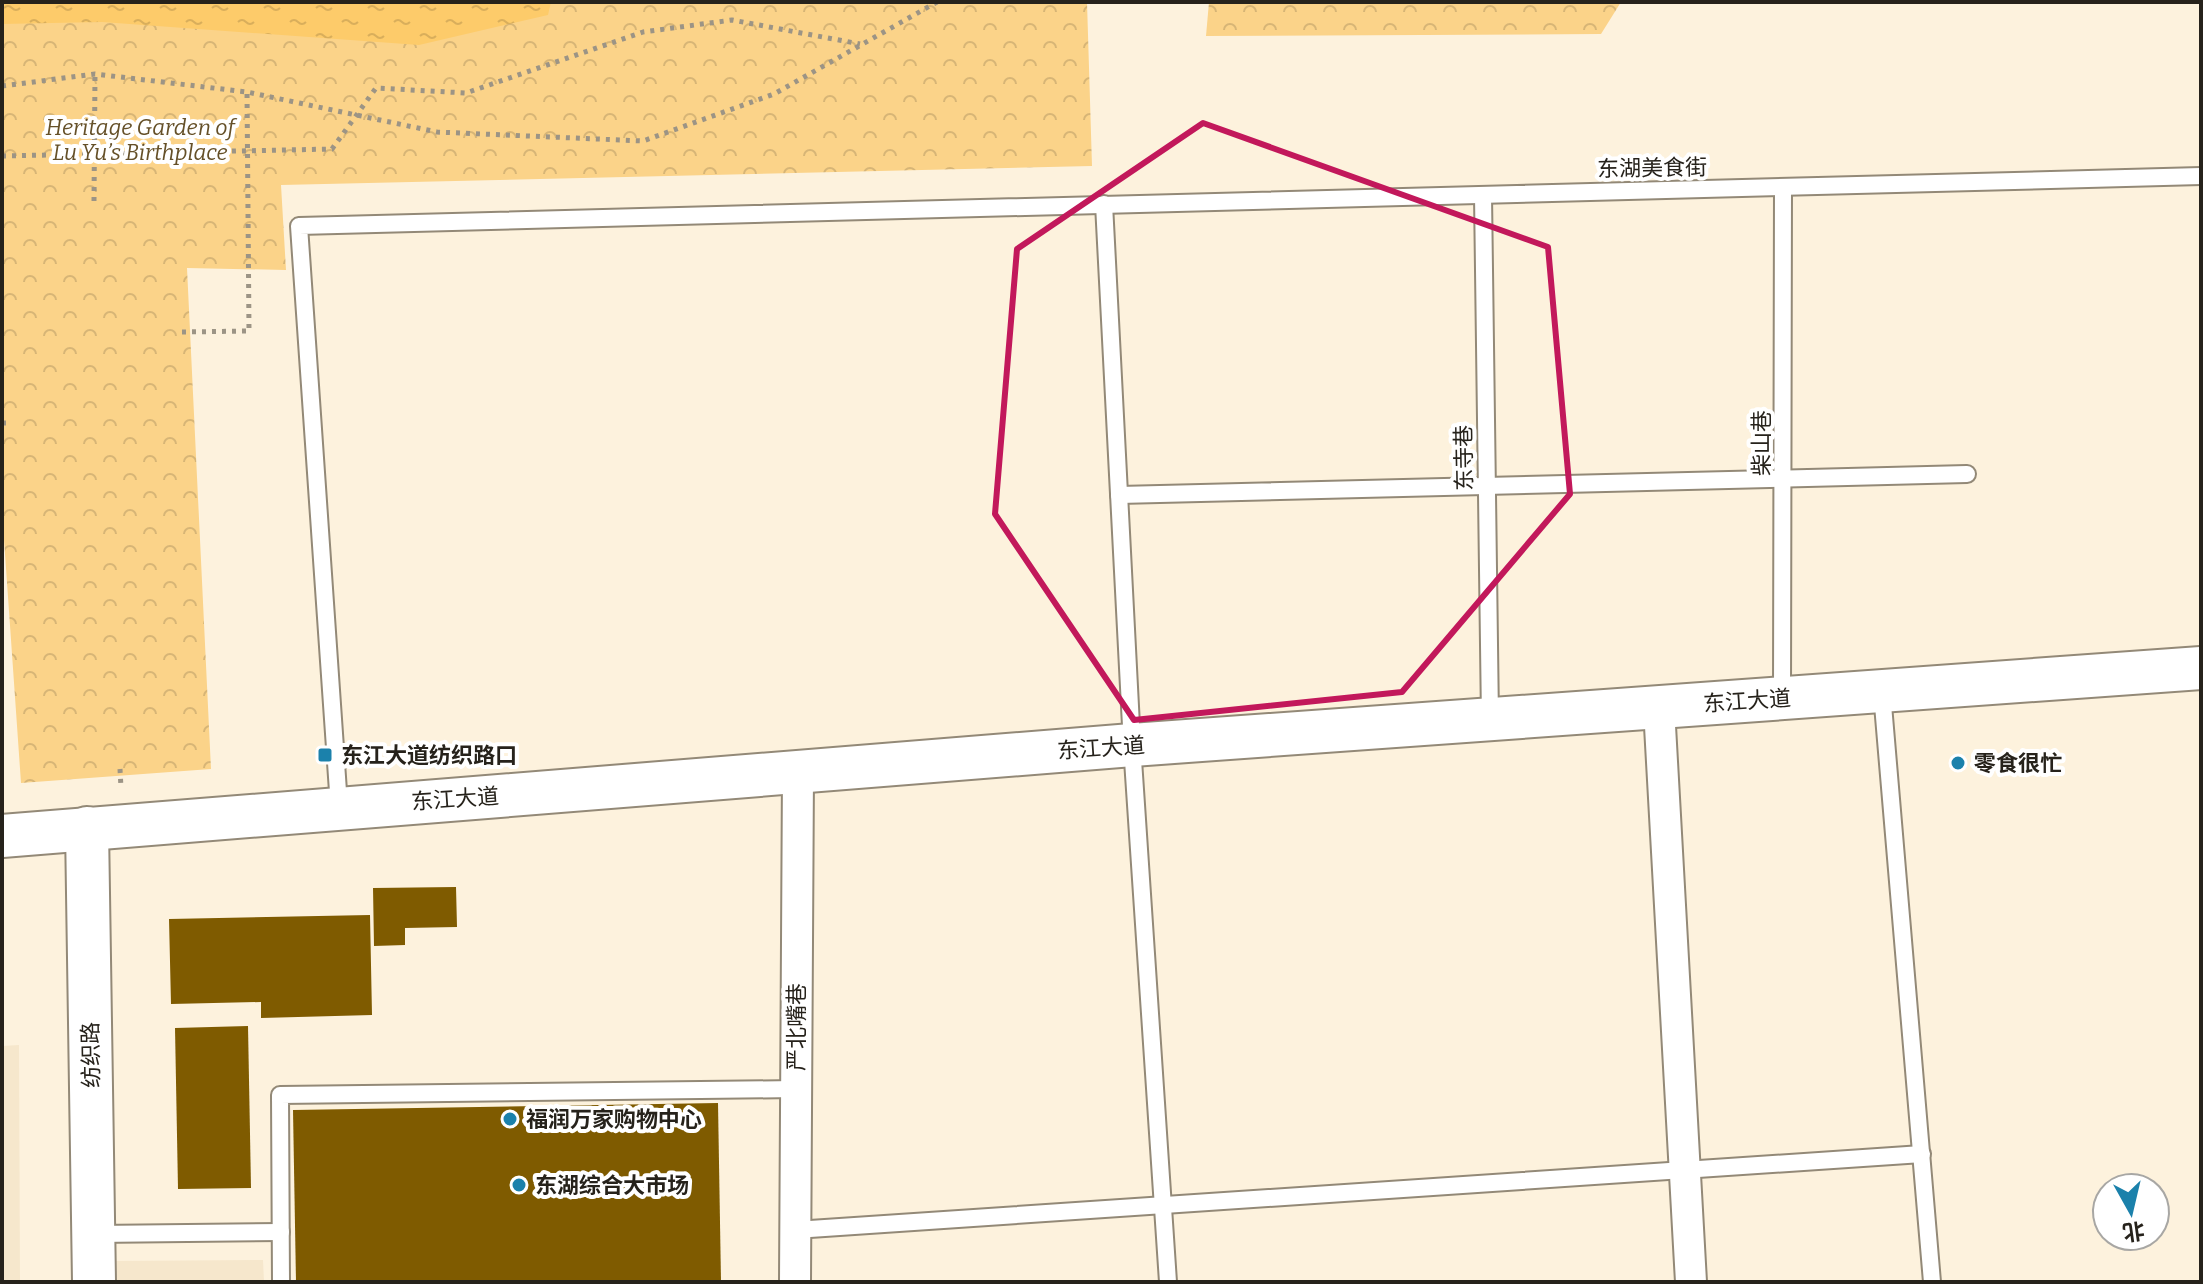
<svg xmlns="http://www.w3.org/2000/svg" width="2203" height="1284" font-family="Bitter,'Noto Sans SC',serif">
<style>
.built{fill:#f6e7cc}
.forest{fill:url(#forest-crowns)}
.water{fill:url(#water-ripples)}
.building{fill:#7f5b00}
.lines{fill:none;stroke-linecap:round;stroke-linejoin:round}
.lane-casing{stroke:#938977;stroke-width:20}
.street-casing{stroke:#938977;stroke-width:34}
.secondary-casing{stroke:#938977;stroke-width:46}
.path{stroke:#9c9485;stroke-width:5;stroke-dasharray:4 6;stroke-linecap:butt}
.lane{stroke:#fff;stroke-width:16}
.street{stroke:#fff;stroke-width:30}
.secondary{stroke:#fff;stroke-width:42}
.marked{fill:none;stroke:#c2185b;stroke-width:6;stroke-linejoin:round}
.poi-dot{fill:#1b81ab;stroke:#fff;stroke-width:3}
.labels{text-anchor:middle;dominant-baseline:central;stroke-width:8;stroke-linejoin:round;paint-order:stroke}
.park-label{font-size:22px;font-style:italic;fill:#655028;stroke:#fff}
.street-label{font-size:22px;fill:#26221b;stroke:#fff}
.poi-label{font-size:22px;font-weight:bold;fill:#26221b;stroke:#fff;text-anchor:start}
</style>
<defs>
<pattern id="forest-crowns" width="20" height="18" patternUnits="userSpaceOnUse" patternTransform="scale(2)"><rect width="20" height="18" fill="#fbd389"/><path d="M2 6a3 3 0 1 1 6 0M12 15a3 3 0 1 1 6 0" fill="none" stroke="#d7b576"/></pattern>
<pattern id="water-ripples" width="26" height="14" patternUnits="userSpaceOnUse" patternTransform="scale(2)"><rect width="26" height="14" fill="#fdcb6a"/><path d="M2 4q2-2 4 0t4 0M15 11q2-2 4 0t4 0" fill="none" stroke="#d9ae5b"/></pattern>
</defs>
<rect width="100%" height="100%" fill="#fdf2dd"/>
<!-- built -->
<g class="built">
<path d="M19,1045l1,237h-18v-236z"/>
<path d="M263,1260l1,22h-153v-21z"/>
</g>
<!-- forest -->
<g class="forest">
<path d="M2,2h1085l5,164 -811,19 5,85 -99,-2 24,501 -190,14 -19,-272z"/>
<path d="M1209,2h412l-20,32 -395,2z"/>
</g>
<!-- water -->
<path class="water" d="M2,2h549l-3,13 -129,30 -317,-23 -100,2z"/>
<!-- building -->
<g class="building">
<path d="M456,887l1,40 -52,1v17l-31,1 -1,-58z"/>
<path d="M370,915l2,100 -111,3v-16l-90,2 -2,-85z"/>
<path d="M248,1026l3,162 -73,1 -3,-161z"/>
<path d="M718,1103l3,179h-425l-3,-172z"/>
</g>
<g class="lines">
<!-- lane casing -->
<g class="lane-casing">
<g id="lane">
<path d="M1483,195l7,524"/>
<path d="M1104,204l28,541 36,537"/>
<path d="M1119,495l848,-21"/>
<path d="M1882,693l50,589"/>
<path d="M1782,697l1,-510"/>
<path d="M339,806l-40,-580 1902,-50"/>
<path d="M795,1230l1127,-76"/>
<path d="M95,1234l186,-2"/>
<path d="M281,1282l-1,-187 515,-6"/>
</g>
</g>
<!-- street casing -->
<g class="street-casing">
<g id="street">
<path d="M1659,708l32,574"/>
<path d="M795,1282l3,-510"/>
</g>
</g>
<!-- secondary casing -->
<g class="secondary-casing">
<g id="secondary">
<path d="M87,828l7,454"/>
<path d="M2,836l1130,-91 1069,-77"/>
</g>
</g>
<!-- path -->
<g class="path">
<path d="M2,86l93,-12 152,18 190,40 206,9 131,-47 163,-92"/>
<path d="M2,156l330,-7 44,-61 90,5 177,-61 89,-12 128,24"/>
<path d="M94,201l1,-127"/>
<path d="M182,332l67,-1 -2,-239"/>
<path d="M2,333h2"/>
<path d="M2,423h7"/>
<path d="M120,769l1,19"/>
</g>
<!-- lane -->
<use href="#lane" class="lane"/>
<!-- street -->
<use href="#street" class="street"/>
<!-- secondary -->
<use href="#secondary" class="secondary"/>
</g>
<!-- marked area -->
<path class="marked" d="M1203,123l345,124 22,247 -168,198 -268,28 -139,-206 22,-265z"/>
<!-- markers -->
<g class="poi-dot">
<rect x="317" y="747" width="16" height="16" rx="4"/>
<circle cx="1958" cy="763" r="8"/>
<circle cx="510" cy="1119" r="8"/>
<circle cx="519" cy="1185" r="8"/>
</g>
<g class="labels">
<!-- park labels -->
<g class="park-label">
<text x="140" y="127">Heritage Garden of<tspan x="140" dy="25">Lu Yu’s Birthplace</tspan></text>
</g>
<!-- street labels -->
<g class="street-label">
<text transform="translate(1652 168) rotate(-1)">东湖美食街</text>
<text transform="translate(1761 443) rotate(-90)">柴山巷</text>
<text transform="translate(1464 458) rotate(-91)">东寺巷</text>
<text transform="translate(1747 701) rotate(-4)">东江大道</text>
<text transform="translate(1101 748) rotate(-4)">东江大道</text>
<text transform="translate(455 799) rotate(-4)">东江大道</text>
<text transform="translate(796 1027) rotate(-90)">严北嘴巷</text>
<text transform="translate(91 1055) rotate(-91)">纺织路</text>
</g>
<!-- poi labels -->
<g class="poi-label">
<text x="341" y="755">东江大道纺织路口</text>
<text x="1974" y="763">零食很忙</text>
<text x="526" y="1119">福润万家购物中心</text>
<text x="535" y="1185">东湖综合大市场</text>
</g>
</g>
<!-- border -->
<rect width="2203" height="1284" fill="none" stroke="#26221b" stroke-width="8"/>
<!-- north arrow -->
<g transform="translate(2131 1212) rotate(172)"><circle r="38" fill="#ffffff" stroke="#a8a7a4" stroke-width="2"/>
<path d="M0-6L14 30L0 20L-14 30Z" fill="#1b81ab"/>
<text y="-12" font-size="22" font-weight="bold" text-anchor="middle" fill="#26221b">北</text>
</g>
</svg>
